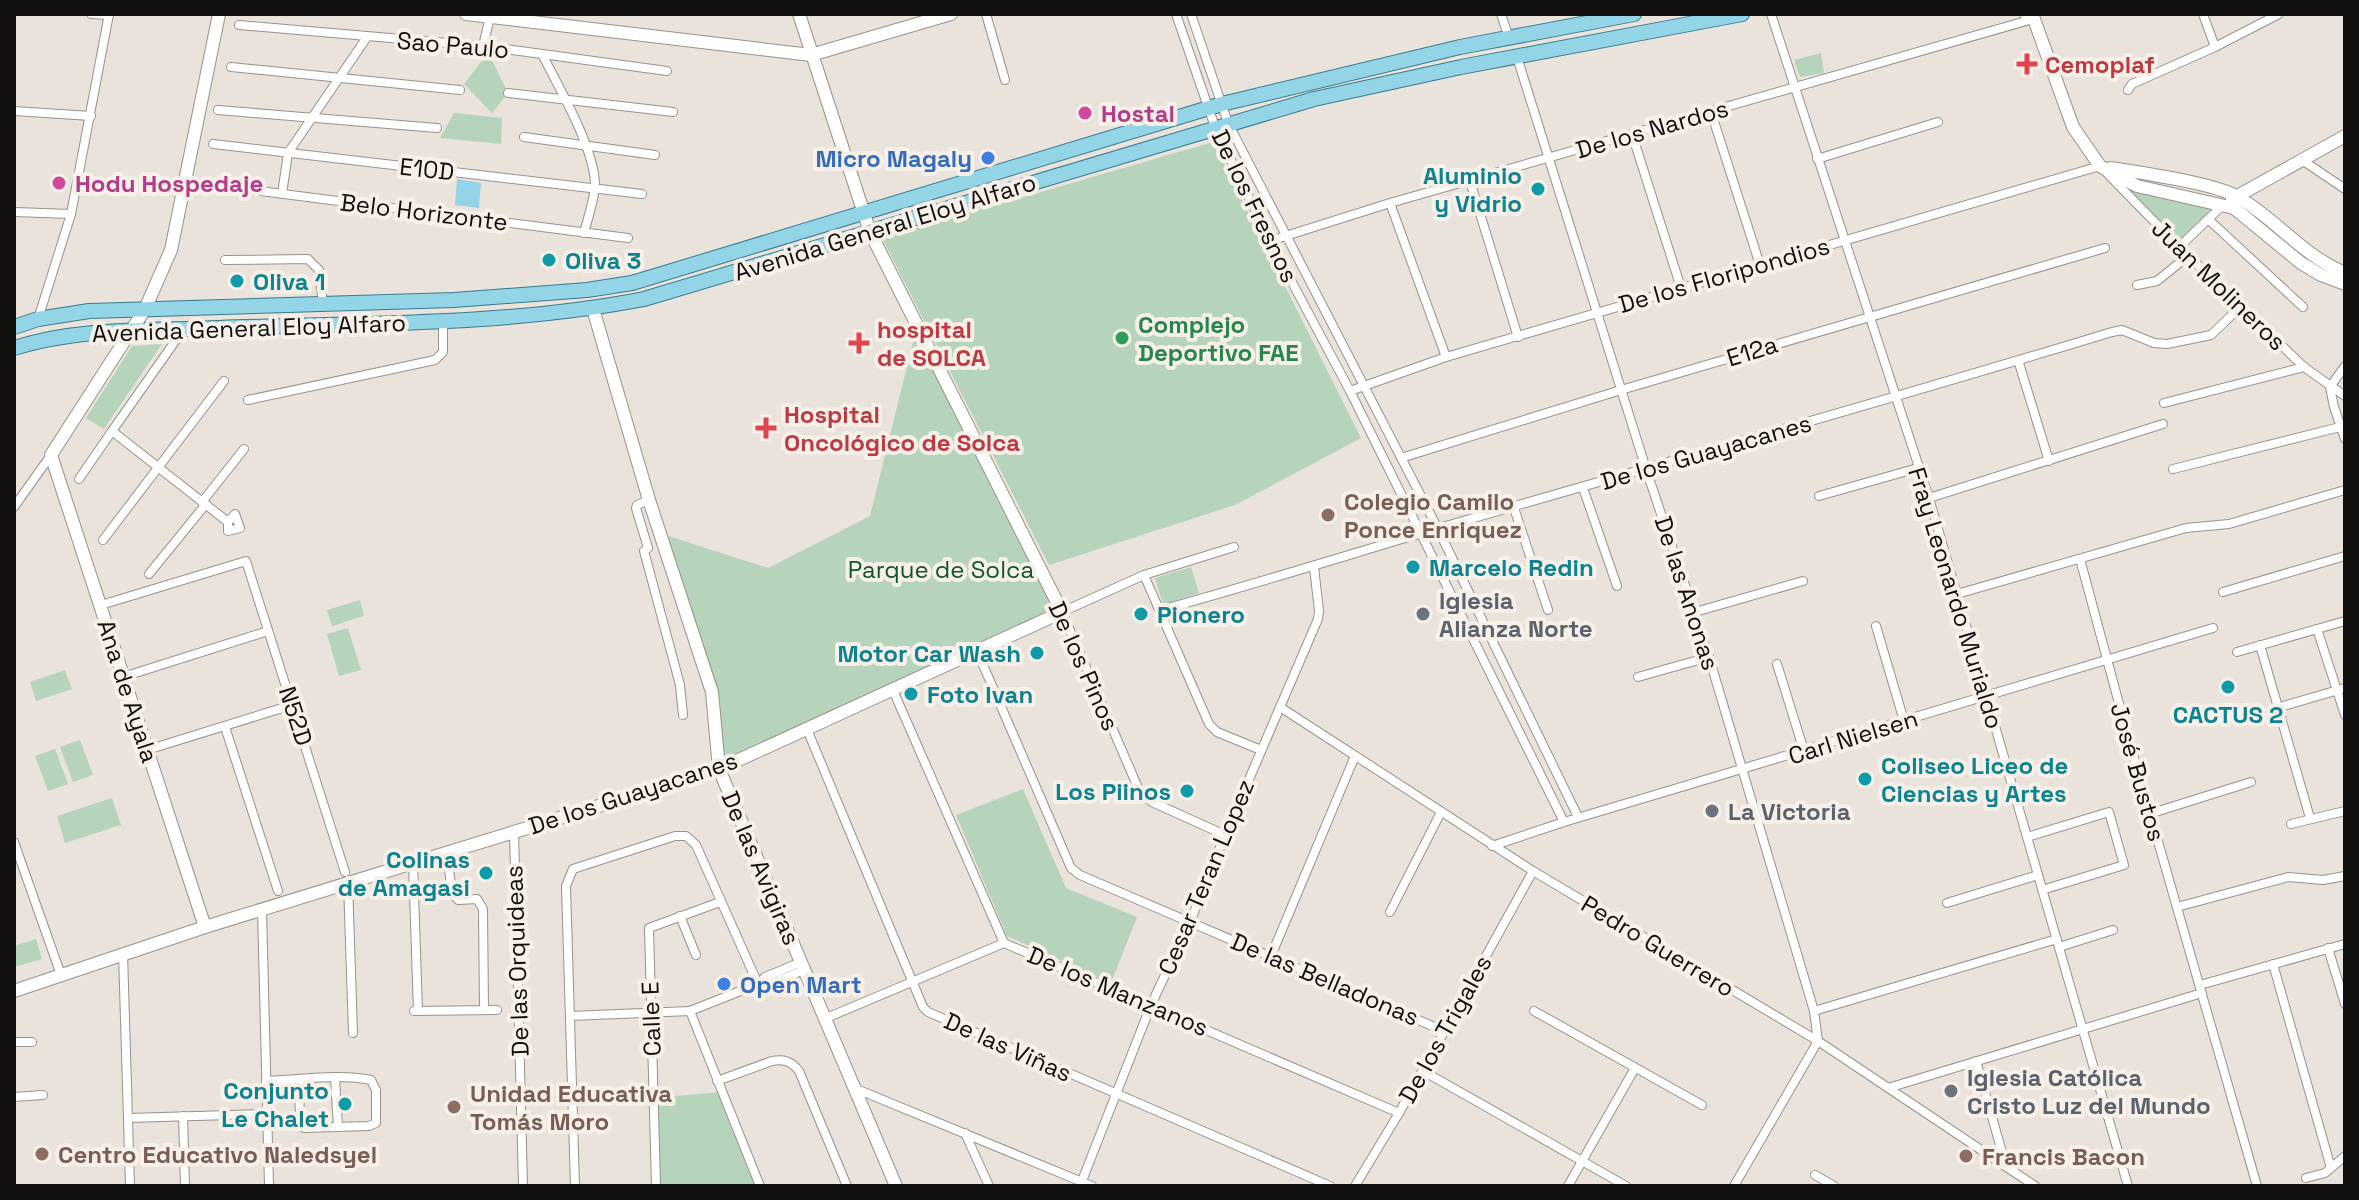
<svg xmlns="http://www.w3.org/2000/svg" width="2359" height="1200" font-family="'Space Grotesk',sans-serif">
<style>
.green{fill:#b6d3bb}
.water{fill:#94d4e8}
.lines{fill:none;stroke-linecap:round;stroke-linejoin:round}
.street-casing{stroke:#99928c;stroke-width:10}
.secondary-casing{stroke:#99928c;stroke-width:14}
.primary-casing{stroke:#387c90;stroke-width:16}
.street{stroke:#fff;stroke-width:8}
.secondary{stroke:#fff;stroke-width:12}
.primary{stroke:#94d4e7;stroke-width:14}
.health-dot{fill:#e0444e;stroke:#f7f0e9;stroke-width:3}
.hotel-dot{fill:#d1479c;stroke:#f7f0e9;stroke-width:3}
.shop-dot{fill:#3f7fe0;stroke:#f7f0e9;stroke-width:3}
.culture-dot{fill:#0f9aa8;stroke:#f7f0e9;stroke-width:3}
.leisure-dot{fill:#2e9e5b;stroke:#f7f0e9;stroke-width:3}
.education-dot{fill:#8d6e63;stroke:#f7f0e9;stroke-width:3}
.worship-dot{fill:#6b7280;stroke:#f7f0e9;stroke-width:3}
.labels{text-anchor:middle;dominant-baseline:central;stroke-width:8;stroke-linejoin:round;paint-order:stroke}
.street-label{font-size:24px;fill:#110f0d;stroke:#f7f0e9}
.health-label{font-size:24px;font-weight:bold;fill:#be3a42;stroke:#f7f0e9;text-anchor:start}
.hotel-label{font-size:24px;font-weight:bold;fill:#b23c85;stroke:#f7f0e9;text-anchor:start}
.shop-label{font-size:24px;font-weight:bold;fill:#366cbe;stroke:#f7f0e9;text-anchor:end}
.culture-label{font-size:24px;font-weight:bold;fill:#0d838f;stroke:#f7f0e9;text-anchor:start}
.leisure-label{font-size:24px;font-weight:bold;fill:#27864d;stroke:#f7f0e9;text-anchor:start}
.education-label{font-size:24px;font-weight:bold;fill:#785e54;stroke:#f7f0e9;text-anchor:start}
.park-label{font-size:24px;fill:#105629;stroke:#f7f0e9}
.worship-label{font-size:24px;font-weight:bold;fill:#5b616d;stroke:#f7f0e9;text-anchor:start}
</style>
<rect width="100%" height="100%" fill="#eae3dc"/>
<!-- green -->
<g class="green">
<path d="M1821,53l3,20 -24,4 -6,-17z"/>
<path d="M490,56l18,37 -16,20 -28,-29 17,-22z"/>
<path d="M454,113l48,5 -1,26 -61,-6z"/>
<path d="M1213,142l148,296 -126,67 -186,60 -167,-327z"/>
<path d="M2108,173l115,32 -44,42z"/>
<path d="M917,326l145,286 -343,157 -7,-77 -53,-159 109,35 102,-52z"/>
<path d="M162,344l-58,85 -18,-11 46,-72z"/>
<path d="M1191,567l8,26 -36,12 -8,-27z"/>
<path d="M360,600l4,16 -32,10 -5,-16z"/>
<path d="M348,628l13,42 -22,6 -12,-42z"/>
<path d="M65,670l7,19 -36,12 -6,-19z"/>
<path d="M80,740l13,35 -20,7 -13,-35z"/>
<path d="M55,749l13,35 -20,7 -13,-35z"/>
<path d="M1023,789l43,99 71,29 -26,66 -104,-47 -51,-121z"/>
<path d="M112,798l9,27 -56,18 -8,-27z"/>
<path d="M36,939l6,20 -28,8v-21z"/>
<path d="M721,1092l39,94h-104l-3,-88z"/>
</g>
<!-- water -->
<path class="water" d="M457,179l24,4 -2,25 -24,-3z"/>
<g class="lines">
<!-- street casing -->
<g class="street-casing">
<g id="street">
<path d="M91,14l18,1"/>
<path d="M986,14l19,66"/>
<path d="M1176,14l39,113 55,114 80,150 214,431"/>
<path d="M1191,14l37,109 210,406 140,288"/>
<path d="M1501,14l8,24"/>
<path d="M1771,14l158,484 199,688"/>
<path d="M2203,14l12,33"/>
<path d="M239,25l244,21 184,25"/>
<path d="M483,46l7,-29"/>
<path d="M542,54c17,34 51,91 53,129 0,16 -7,34 -11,50"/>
<path d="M1517,57l129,412 63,188 105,354 4,30"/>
<path d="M231,67l229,23"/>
<path d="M2128,90l4,-6 83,-37 64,-33"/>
<path d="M508,93l165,19"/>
<path d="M218,110l219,18"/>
<path d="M14,111l77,5"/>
<path d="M1711,112l49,153"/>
<path d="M1632,134l49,154"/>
<path d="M524,137l131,18"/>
<path d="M213,144l429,50"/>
<path d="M1817,159l121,-37"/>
<path d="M2302,160l43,29"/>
<path d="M1470,181l48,156"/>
<path d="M220,186l408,52"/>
<path d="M282,194l6,-41 79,-116"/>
<path d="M1390,203l56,154"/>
<path d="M14,212l57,2"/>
<path d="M2208,219l95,88"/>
<path d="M1270,241l120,-38 643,-184"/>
<path d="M2179,247l44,-42"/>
<path d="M225,260l83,-1 11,11 4,34"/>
<path d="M2137,285l20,-4 31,-25"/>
<path d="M38,319l33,-105 38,-200"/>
<path d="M183,330l-71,101 116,91v9l12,-3 -5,-14 -7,8"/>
<path d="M2018,360l31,101"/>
<path d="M2345,366l-15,21 4,20 11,32"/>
<path d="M1350,391l96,-34 654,-191 79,81 125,120 41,29"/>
<path d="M248,400l187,-40 8,-8v-32"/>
<path d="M2164,403l140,-36"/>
<path d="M1401,458l220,-68 484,-142"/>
<path d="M2173,469l167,-42"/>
<path d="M79,479l33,-48"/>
<path d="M1583,488l34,98"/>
<path d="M1819,496l99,-28"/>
<path d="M1929,498l234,-74"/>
<path d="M649,500l-12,5 -1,3 12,40 -4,3 36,134 3,30"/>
<path d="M202,502l42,-53"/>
<path d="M14,507l37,-52"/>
<path d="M1514,508l34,102"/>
<path d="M103,540l121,-159"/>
<path d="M2080,559l48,178 129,449"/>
<path d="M149,574l57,-70"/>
<path d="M1144,575l65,149 8,8 44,18"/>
<path d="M2223,592l122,-36"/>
<path d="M1957,594l229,-66 43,-4 116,-34"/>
<path d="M101,605l145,-44 99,311"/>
<path d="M1161,610c87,-24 174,-51 261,-77 230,-67 461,-131 690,-201l10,-2 32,13 13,1 44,-9 29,-28"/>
<path d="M1695,612l108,-31"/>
<path d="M1876,626l28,95"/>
<path d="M2317,629l28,86"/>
<path d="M2260,645l50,173"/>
<path d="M977,651l94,217 9,7 364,156"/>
<path d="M2237,652l108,-31"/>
<path d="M1777,664l27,87"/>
<path d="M123,677l145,-46"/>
<path d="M1638,677l71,-20"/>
<path d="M892,688l112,255 395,170"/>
<path d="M1280,707l253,164 285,170 217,145"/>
<path d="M2280,707l65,-19"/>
<path d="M225,727l53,164"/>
<path d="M806,727l117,280 5,5 402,174"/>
<path d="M147,750l145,-45"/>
<path d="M2149,814l102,-32"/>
<path d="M2291,824l54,-13"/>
<path d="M514,832l9,354"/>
<path d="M1225,835l-73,-33 -13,-12 -77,-178 82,-37 90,-28"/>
<path d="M2027,837l82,-25 15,53 -82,25"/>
<path d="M14,842l47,133"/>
<path d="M1492,846l72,-24 649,-194"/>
<path d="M447,853l5,40 6,7 19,-1 6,10 1,101"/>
<path d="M413,863l5,148"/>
<path d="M348,882l5,151"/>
<path d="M1947,903l91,-28"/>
<path d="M2177,907l111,-30 35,3 22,-4"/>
<path d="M262,910l7,276"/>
<path d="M1390,912l51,-100"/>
<path d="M680,916l16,39"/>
<path d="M2059,947l54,-17"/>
<path d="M2328,948l17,56"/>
<path d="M123,953l7,233"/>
<path d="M1271,956l84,-200"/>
<path d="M2273,964l58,204"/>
<path d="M758,984h11l35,-14"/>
<path d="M2200,985l145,-41"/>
<path d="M414,1011l83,-1"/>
<path d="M690,1011l70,175"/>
<path d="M1534,1011l168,94"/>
<path d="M1814,1011l243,-72"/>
<path d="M570,1016l120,-5 68,-27 7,-7 36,-15"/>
<path d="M824,1019l180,-76"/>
<path d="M14,1042h18"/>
<path d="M1976,1061l30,105"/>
<path d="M1423,1071l203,115"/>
<path d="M335,1078l3,49"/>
<path d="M266,1081c34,-1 72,-8 105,-1l5,10v33l-7,3 -65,2 -4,-6 -1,-42"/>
<path d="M717,1081l55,-20c12,-2 19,0 27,10l48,115"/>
<path d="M854,1088l238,98"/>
<path d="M1888,1088l314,-95"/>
<path d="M14,1097l29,-2"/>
<path d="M183,1116l2,70"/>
<path d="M128,1118l139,-4"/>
<path d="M965,1133l24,53"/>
<path d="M1815,1175l19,11"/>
<path d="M2306,1178l19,-5 20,-17"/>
<path d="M575,1186l-9,-300 7,-17 102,-33h11l10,9 62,139"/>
<path d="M656,1186l-7,-258 71,-26"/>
<path d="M1080,1186l71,-181 40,-85 34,-85 93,-216 1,-8 -5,-44"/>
<path d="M1355,1186l44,-73 134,-242"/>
<path d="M1568,1186l67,-118"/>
<path d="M1734,1186l84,-145"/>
</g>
</g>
<!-- secondary casing -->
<g class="secondary-casing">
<g id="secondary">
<path d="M466,14l345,41 140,-41"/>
<path d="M2026,14l8,5 39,108 27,39 37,20 97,22 67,55 20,12 24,9"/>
<path d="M2111,168c30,5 103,15 127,29 39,23 65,59 107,76"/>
<path d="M2232,199l113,-63"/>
<path d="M593,309l56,191 63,192 7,77 177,417"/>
<path d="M205,927l-154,-472 94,-146 26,-59 48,-236"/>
<path d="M14,991l191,-64 514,-158 343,-157 -192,-380 -71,-218"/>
</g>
</g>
<!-- primary casing -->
<g class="primary-casing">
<g id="primary">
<path d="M14,327l24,-8 51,-8 365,-11 133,-10 45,-7 590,-179 238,-57 174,-33"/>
<path d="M14,348c66,-21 137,-17 205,-20 141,-5 286,-2 425,-29l670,-200 147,-32 281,-53"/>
</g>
</g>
<!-- street -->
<use href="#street" class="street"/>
<!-- secondary -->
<use href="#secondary" class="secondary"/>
<!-- primary -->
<use href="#primary" class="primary"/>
</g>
<!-- markers -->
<g class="health-dot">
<path d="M2023 52h8v8h8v8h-8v8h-8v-8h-8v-8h8z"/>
<path d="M855 331h8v8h8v8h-8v8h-8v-8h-8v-8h8z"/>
<path d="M762 416h8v8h8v8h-8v8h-8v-8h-8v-8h8z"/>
</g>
<g class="hotel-dot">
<circle cx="1085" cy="113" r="8"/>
<circle cx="59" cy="183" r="8"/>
</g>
<g class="shop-dot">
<circle cx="988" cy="158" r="8"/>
<circle cx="724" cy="984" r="8"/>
</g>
<g class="culture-dot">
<circle cx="1538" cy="189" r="8"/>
<circle cx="549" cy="260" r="8"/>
<circle cx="237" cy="281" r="8"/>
<circle cx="1413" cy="567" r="8"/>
<circle cx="1141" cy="614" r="8"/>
<circle cx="1037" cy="653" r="8"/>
<circle cx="2228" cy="687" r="8"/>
<circle cx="911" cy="694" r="8"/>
<circle cx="1865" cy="779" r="8"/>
<circle cx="1187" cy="791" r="8"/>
<circle cx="486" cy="873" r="8"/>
<circle cx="345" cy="1104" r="8"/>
</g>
<circle class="leisure-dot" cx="1122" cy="338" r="8"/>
<g class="education-dot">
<circle cx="1328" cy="515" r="8"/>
<circle cx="454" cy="1107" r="8"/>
<circle cx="42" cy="1154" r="8"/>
<circle cx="1966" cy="1156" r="8"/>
</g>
<g class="worship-dot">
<circle cx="1423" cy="614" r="8"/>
<circle cx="1712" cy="811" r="8"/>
<circle cx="1951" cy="1091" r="8"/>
</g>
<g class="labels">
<!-- street labels -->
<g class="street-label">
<text transform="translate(453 45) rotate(5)">Sao Paulo</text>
<text transform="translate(1652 129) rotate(-16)">De los Nardos</text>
<text transform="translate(427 169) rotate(6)">E10D</text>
<text transform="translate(1255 206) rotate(64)">De los Fresnos</text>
<text transform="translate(424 212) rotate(7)">Belo Horizonte</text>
<text transform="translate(885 227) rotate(-17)">Avenida General Eloy Alfaro</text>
<text transform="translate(1724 275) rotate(-16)">De los Floripondios</text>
<text transform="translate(2219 285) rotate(44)">Juan Molineros</text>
<text transform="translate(249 328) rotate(-2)">Avenida General Eloy Alfaro</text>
<text transform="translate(1752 351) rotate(-17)">E12a</text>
<text transform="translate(1706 452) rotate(-16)">De los Guayacanes</text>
<text transform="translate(1687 593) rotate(72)">De las Anonas</text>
<text transform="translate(1956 598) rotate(73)">Fray Leonardo Murialdo</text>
<text transform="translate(1084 666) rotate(66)">De los Pinos</text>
<text transform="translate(128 691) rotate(72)">Ana de Ayala</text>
<text transform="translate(296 716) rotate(72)">N52D</text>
<text transform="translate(1853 737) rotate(-17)">Carl Nielsen</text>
<text transform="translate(2138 772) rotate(74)">José Bustos</text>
<text transform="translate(633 793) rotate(-18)">De los Guayacanes</text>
<text transform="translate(761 868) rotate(67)">De las Avigiras</text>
<text transform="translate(1206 877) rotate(-67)">Cesar Teran Lopez</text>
<text transform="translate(1658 946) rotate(31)">Pedro Guerrero</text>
<text transform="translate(517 961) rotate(-92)">De las Orquideas</text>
<text transform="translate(1325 979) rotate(23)">De las Belladonas</text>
<text transform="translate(1118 991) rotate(23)">De los Manzanos</text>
<text transform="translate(651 1019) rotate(-92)">Calle E</text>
<text transform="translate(1445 1029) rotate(-61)">De los Trigales</text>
<text transform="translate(1008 1047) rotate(24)">De las Viñas</text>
</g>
<!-- health labels -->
<g class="health-label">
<text x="2045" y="64">Cemoplaf</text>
<text x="877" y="329">hospital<tspan x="877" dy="28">de SOLCA</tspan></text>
<text x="784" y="414">Hospital<tspan x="784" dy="28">Oncológico de Solca</tspan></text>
</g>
<!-- hotel labels -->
<g class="hotel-label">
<text x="1101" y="113">Hostal</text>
<text x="75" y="183">Hodu Hospedaje</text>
</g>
<!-- shop labels -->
<g class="shop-label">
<text x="972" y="158">Micro Magaly</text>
<text x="740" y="984" text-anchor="start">Open Mart</text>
</g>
<!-- culture labels -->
<g class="culture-label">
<text x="1522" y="175" text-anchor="end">Aluminio<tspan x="1522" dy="28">y Vidrio</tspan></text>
<text x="565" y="260">Oliva 3</text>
<text x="253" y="281">Oliva 1</text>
<text x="1429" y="567">Marcelo Redin</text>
<text x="1157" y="614">Pionero</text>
<text x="1021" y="653" text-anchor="end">Motor Car Wash</text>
<text x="927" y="694">Foto Ivan</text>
<text x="2228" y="714" text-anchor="middle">CACTUS 2</text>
<text x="1881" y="765">Coliseo Liceo de<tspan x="1881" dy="28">Ciencias y Artes</tspan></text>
<text x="1171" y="791" text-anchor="end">Los Piinos</text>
<text x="470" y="859" text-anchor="end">Colinas<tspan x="470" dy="28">de Amagasi</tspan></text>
<text x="329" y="1090" text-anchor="end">Conjunto<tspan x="329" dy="28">Le Chalet</tspan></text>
</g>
<!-- leisure labels -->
<g class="leisure-label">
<text x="1138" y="324">Complejo<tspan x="1138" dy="28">Deportivo FAE</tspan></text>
</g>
<!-- education labels -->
<g class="education-label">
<text x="1344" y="501">Colegio Camilo<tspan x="1344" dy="28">Ponce Enriquez</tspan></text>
<text x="470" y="1093">Unidad Educativa<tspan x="470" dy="28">Tomás Moro</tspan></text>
<text x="58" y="1154">Centro Educativo Naledsyel</text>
<text x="1982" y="1156">Francis Bacon</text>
</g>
<!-- park labels -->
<g class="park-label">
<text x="941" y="569">Parque de Solca</text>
</g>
<!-- worship labels -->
<g class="worship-label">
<text x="1439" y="600">Iglesia<tspan x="1439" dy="28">Alianza Norte</tspan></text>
<text x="1728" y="811">La Victoria</text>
<text x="1967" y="1077">Iglesia Católica<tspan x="1967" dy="28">Cristo Luz del Mundo</tspan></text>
</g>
</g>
<!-- border -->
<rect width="2359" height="1200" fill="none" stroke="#110f0d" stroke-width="32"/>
</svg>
